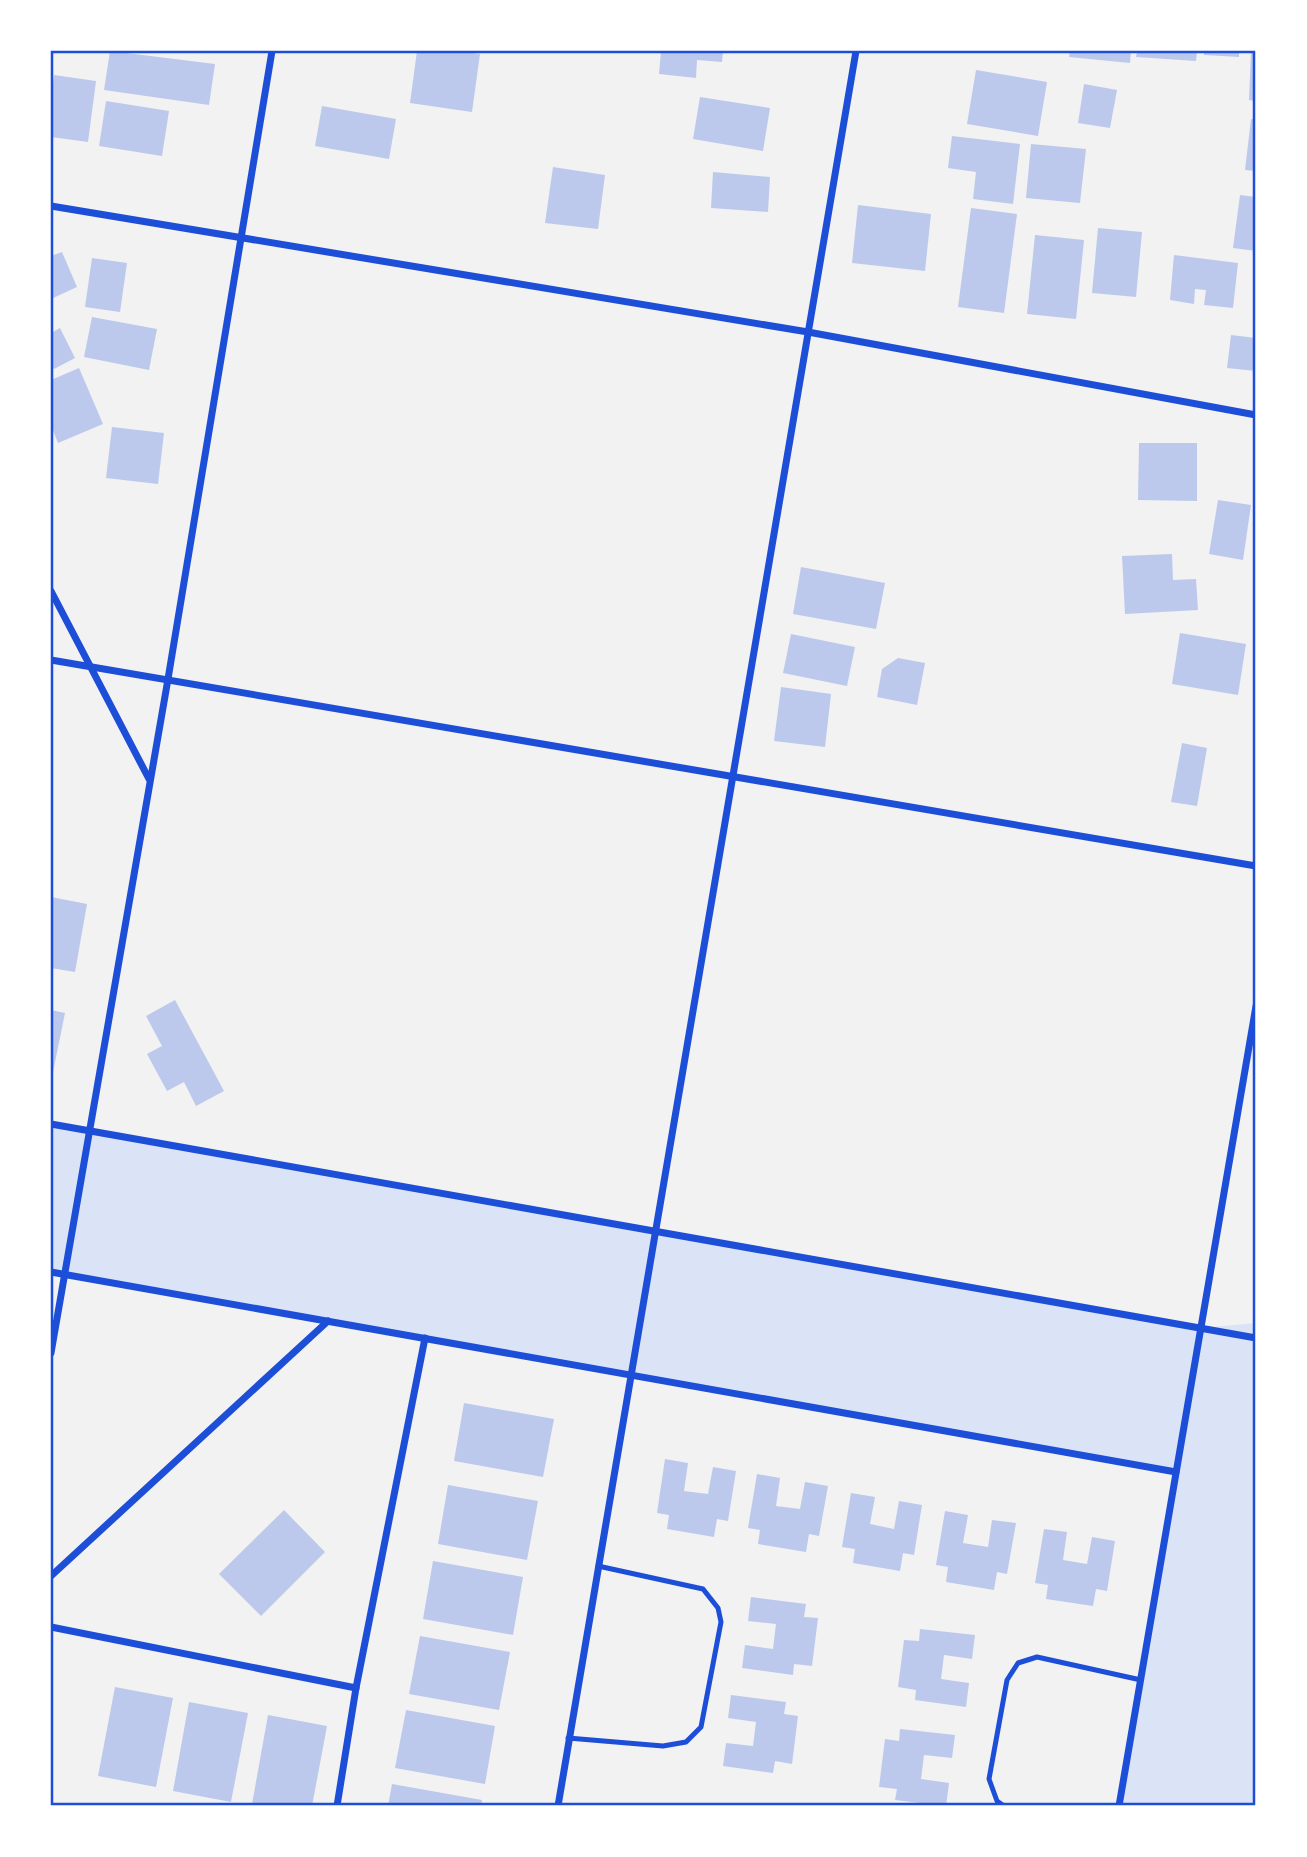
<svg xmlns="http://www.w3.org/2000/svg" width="1307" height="1857" font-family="'Fira Sans',sans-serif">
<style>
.green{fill:#dbe4f7}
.building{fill:#bdc9ec}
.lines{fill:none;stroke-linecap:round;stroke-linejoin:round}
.service{stroke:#1d4ed8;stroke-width:5}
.minor{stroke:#1d4ed8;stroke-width:7}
.neatline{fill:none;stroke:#1d4ed8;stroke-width:2.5}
</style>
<rect width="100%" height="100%" fill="#f2f2f2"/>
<!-- green -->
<path class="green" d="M51,1124l1150,204 55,-5v483h-137l57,-334 -1125,-200z"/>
<!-- building -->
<g class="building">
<path d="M110,51l105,13 -6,41 -105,-15z"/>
<path d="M417,51h40l23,3 -8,58 -62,-9z"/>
<path d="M661,51h62l-1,11 -25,-2 -1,18 -37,-4z"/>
<path d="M1070,51h61l-1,12 -61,-6z"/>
<path d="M1137,51h60l-1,10 -60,-4z"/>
<path d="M1204,51h35v6l-35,-2z"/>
<path d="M1251,51h5v50l-7,-1z"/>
<path d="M976,70l71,12 -9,54 -71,-12z"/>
<path d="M54,75l42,6 -8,61 -37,-5v-38z"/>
<path d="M1084,84l33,6 -7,38 -32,-5z"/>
<path d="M700,97l70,11 -7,43 -70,-12z"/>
<path d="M106,101l63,10 -7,45 -63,-10z"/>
<path d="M322,106l74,13 -7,40 -74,-13z"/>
<path d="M1251,119l5,1v51l-11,-1z"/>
<path d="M952,136l68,8 -7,60 -40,-5 3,-27 -28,-4z"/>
<path d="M1031,144l55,5 -6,54 -54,-5z"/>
<path d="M553,167l52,8 -7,54 -53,-6z"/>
<path d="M713,172l57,5 -2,35 -57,-4z"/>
<path d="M1240,195l16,2v54l-23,-3z"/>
<path d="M858,205l73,9 -6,57 -73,-8z"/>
<path d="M971,208l46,6 -13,99 -46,-6z"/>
<path d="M1098,228l44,4 -6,65 -44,-4z"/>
<path d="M1035,235l49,5 -8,79 -49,-5z"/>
<path d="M62,252l15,35 -26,12v-43z"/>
<path d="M1174,255l64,8 -5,45 -29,-3 2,-15 -11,-1 -1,15 -24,-4z"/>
<path d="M92,258l35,5 -7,49 -35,-5z"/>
<path d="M92,317l65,12 -8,41 -65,-13z"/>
<path d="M60,328l15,30 -21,11 -3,-7v-29z"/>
<path d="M1231,335l25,3v33l-29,-3z"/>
<path d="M79,368l24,56 -45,19 -7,-18v-45z"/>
<path d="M112,427l52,6 -6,51 -52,-6z"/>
<path d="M1139,443h58v58l-59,-1z"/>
<path d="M1218,500l33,5 -8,55 -34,-6z"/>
<path d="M1172,554l1,26 23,-1 2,31 -73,4 -3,-58z"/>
<path d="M801,567l84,16 -9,46 -83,-15z"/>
<path d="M1180,633l66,11 -8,51 -66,-11z"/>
<path d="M791,634l64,13 -8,39 -64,-13z"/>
<path d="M898,658l27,5 -8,42 -40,-8 5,-28z"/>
<path d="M781,687l50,7 -6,53 -51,-6z"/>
<path d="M1182,743l25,5 -10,58 -26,-4z"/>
<path d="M51,897l36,7 -12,68 -24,-4z"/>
<path d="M175,1000l49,91 -28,15 -12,-24 -17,9 -20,-37 15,-8 -16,-30z"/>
<path d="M51,1010l14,3 -13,64h-1z"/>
<path d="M464,1403l90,16 -11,58 -89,-16z"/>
<path d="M665,1459l23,4 -4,28 24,3 5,-27 23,4 -8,50 -11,-2 -3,18 -47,-8 2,-14 -12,-2z"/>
<path d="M757,1474l23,4 -4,28 24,3 5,-27 23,4 -9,50 -10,-2 -3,18 -48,-8 2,-14 -12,-2z"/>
<path d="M448,1485l90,16 -11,59 -89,-16z"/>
<path d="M851,1493l24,4 -5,27 24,5 5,-28 23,4 -8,50 -11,-2 -3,18 -47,-8 2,-14 -13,-2z"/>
<path d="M284,1510l41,42 -64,64 -42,-42z"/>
<path d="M945,1511l23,4 -5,28 25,4 4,-27 24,3 -9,51 -10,-2 -3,18 -48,-8 2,-15 -12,-2z"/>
<path d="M1044,1529l23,3 -4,28 24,4 5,-27 23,4 -8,50 -11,-2 -3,17 -47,-7 2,-14 -13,-2z"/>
<path d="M433,1561l90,16 -10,58 -90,-16z"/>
<path d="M751,1597l55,7 -2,13 14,1 -6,48 -18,-2 -1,11 -51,-7 3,-23 28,4 3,-25 -28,-3z"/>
<path d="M920,1629l55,6 -3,24 -28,-4 -3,24 28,4 -3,24 -51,-7 1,-10 -18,-3 6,-47 15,1z"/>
<path d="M420,1636l90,16 -11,58 -90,-16z"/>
<path d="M115,1687l58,11 -17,89 -58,-11z"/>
<path d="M731,1695l55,7 -2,12 14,2 -6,48 -17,-3 -2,12 -50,-7 3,-23 27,3 3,-24 -28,-4z"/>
<path d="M189,1702l59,11 -17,89 -58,-11z"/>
<path d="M406,1710l89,16 -10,58 -90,-16z"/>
<path d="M268,1715l59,11 -15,80 -60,-2z"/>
<path d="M900,1729l55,6 -3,23 -28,-3 -3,24 28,4 -3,23 -51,-6 2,-11 -18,-2 6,-48 14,2z"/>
<path d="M392,1784l90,16 -1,6h-93z"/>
</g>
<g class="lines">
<!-- service -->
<g class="service">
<path d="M568,1738l95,8 23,-4 15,-15 20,-105 -3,-14 -15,-19 -105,-23"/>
<path d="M1004,1806l-7,-5 -8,-22 18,-99 11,-17 19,-6 104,23"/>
</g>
<!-- minor -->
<g class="minor">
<path d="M51,206l757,126 448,83"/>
<path d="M51,591l98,188"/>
<path d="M51,660l1205,206"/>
<path d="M51,1124l1205,214"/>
<path d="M51,1272l1125,200"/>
<path d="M51,1353l117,-674 104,-628"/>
<path d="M51,1576l277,-255"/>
<path d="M51,1627l305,61"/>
<path d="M337,1806l19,-118 69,-350"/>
<path d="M558,1806l298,-1755"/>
<path d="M1119,1806l137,-800"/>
</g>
</g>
<!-- border -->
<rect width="1307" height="1857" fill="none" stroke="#ffffff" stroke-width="105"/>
<rect x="52" y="52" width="1202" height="1752" class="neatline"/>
</svg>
